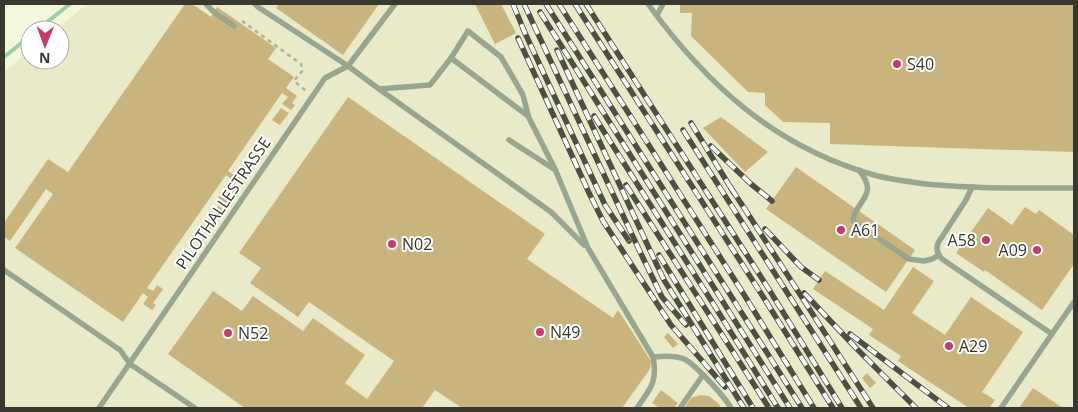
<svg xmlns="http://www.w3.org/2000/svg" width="1078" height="412" font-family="'Open Sans',sans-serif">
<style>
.built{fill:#e8eac8}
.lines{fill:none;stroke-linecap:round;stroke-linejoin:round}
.stream{stroke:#9acea8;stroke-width:4}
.building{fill:#cab47d}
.path{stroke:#b0b19b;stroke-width:2.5;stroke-dasharray:4 4;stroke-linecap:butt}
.lane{stroke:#99a68f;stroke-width:5.5}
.rail-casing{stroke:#4e4e42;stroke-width:5.5}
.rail{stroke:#fff;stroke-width:4;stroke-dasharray:11;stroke-linecap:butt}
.poi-dot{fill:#c63b6f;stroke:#fff;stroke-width:2}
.labels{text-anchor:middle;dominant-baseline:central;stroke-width:4;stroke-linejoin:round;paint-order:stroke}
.poi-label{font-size:16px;fill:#38382e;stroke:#fff;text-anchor:start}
.street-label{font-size:16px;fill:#38382e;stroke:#fff}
</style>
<rect width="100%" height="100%" fill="#f5f7db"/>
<!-- built -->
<path class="built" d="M87,4h987v404h-1070v-336l26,-22v10h30v-30h-5z"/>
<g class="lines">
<!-- stream -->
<g class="stream">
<path d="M37,30l33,-26"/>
<path d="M4,57l26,-21"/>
</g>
</g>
<!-- building -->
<g class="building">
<path d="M185,4h7l19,13 6,-10 59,41 -8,11 26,18 -8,11 11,8 -5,7 3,2 -4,5 -9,-6 6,-7 -6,-4 -54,78 6,4 4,-6 6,4 -7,10 -11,-8 -79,113 6,3 4,-6 6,4 -10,14 3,2 -4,5 -9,-6 5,-7 -5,-4 -20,29 -108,-74 38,-54 -7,-5 -36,52 -6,-4v-14l44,-64 20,13z"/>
<path d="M279,4h100l-36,51 -67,-47z"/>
<path d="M475,4h26l15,29 -21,11z"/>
<path d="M680,4h394v148l-244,-8v-21l-47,-1 -18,-17v-12l-17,-1 -57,-56 1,-23h-12z"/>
<path d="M348,97l197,137 -18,25 86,59 5,-8 33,51 -1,8 -28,39h-160l-27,-18 -13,18h-177l-77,-54 45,-63 29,20 11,-15 50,35 10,-13 52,37 -20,28 22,16 27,-38 -85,-59 -11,15 -48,-34 11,-15 -22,-15z"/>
<path d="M281,108l8,5 -9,12 -8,-5z"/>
<path d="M721,117l47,35 -23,20 -42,-44z"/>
<path d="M796,167l119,83 -29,42 -120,-83z"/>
<path d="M229,184l7,5 -10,15 -8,-6z"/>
<path d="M218,206l5,3 -16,23 -5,-3z"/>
<path d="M1025,207l11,7 3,-4 35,25v29l-32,46 -57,-40 -1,2 -28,-19 32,-45 24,17z"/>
<path d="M913,267l21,14 -22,32 33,22 26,-38 52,35 -41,60 13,8 -6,8h-20l-71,-47 3,-5 -32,-21 4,-6 -60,-40 12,-18 59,39z"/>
<path d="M668,333l10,11 -5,4 -9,-11z"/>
<path d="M867,373l9,10 -6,5 -8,-10z"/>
<path d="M1033,388l30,20h-44z"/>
<path d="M661,390l17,13 -4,5h-14l-8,-5z"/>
<path d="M700,395l9,1 10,8 2,4h-37l7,-10z"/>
</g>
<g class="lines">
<!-- path -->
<path class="path" d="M242,21l59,43 2,6 -9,11 12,10"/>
<!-- lane -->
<g class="lane">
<path d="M206,4l8,8 20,14"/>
<path d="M255,4l3,3 90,59 31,23 51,-4 21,-27 77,58 27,53 33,79 65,109c5,25 -3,32 -16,51"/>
<path d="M648,4c59,81 127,143 226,171 14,4 30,6 45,8 11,2 22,2 34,3 40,3 81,2 121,2"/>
<path d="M657,15l6,-11"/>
<path d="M451,58l17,-27 33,26 22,38 5,20"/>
<path d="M379,89l172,123 33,33"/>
<path d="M509,140l45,29"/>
<path d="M859,170c20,25 -1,29 -6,49l1,3 55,37 15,2 8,-2 7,-4"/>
<path d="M972,187l-6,13 -28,43c-2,6 -1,10 4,16l110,75"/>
<path d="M4,270l116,80 10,14 65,44"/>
<path d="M653,357c10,-1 22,-2 31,2 11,5 41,38 47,49"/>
<path d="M99,408l226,-330 23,-12 47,-62"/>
<path d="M680,408l23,-33"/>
<path d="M1001,408l73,-106"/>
</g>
<!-- rail casing -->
<g class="rail-casing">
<g id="rail">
<path d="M513,4l12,29 80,172 24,36"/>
<path d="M524,4l119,254 19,39 24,28"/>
<path d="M546,4l256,404"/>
<path d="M559,4l184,289 71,115"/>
<path d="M575,4l187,291 71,113"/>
<path d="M586,4l184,287 72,117"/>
<path d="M540,12l250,396"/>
<path d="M518,38l72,157 13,26 68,104 54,62"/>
<path d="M557,50l91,196 16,34 80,128"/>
<path d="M594,116l120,189 64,103"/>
<path d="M691,123l43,70"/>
<path d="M683,130l178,278"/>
<path d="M711,146l40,38 21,17"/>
<path d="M626,185l143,223"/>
<path d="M731,188c48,73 95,147 142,220"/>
<path d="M765,229l36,38 18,13"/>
<path d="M659,255l94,153"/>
<path d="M804,293l52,55 60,60"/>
<path d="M850,334l98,74"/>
</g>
</g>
<!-- rail -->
<use href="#rail" class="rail"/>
</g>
<!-- markers -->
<g class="poi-dot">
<circle cx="897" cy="64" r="5"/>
<circle cx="841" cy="230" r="5"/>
<circle cx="986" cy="240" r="5"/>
<circle cx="392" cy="244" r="5"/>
<circle cx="1037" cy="250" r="5"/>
<circle cx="540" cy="332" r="5"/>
<circle cx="228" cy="333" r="5"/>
<circle cx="949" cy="346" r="5"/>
</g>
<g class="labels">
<!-- poi labels -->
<g class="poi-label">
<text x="907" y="64">S40</text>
<text x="851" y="230">A61</text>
<text x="976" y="240" text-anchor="end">A58</text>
<text x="402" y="244">N02</text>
<text x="1027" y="250" text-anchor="end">A09</text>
<text x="550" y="332">N49</text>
<text x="238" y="333">N52</text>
<text x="959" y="346">A29</text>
</g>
<!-- street labels -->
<g class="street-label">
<text transform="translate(223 203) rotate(-56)">PILOTHALLESTRASSE</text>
</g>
</g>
<!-- border -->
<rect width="1078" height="412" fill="none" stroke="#38382e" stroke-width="10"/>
<!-- north arrow -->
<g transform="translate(45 45) rotate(181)"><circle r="24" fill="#ffffff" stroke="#afafab"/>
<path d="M0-4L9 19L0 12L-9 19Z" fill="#c63b6f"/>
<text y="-8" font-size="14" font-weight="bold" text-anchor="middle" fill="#38382e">N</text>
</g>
</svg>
